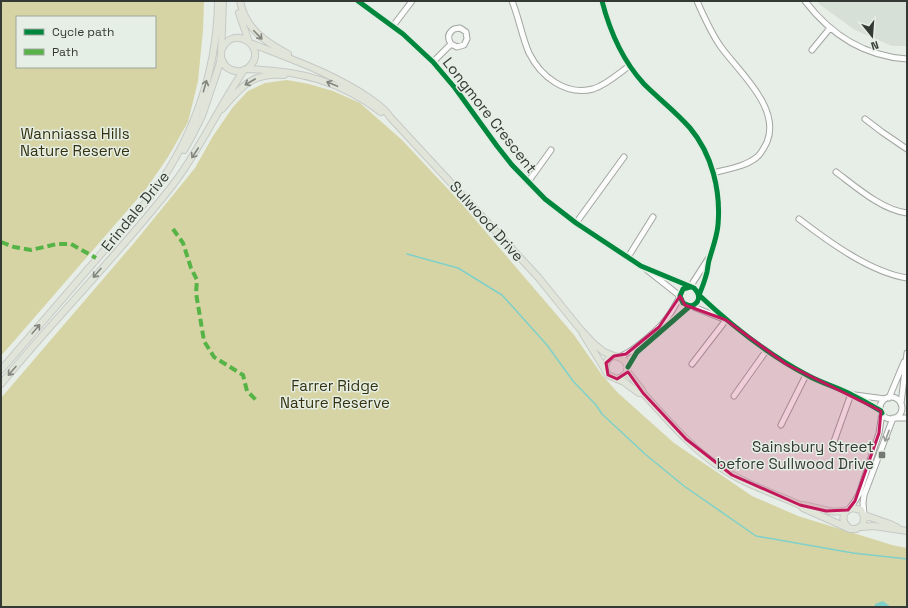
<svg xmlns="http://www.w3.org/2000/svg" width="908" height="608" viewBox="0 0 908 608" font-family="'Space Grotesk',sans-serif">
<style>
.built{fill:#d6e0d6}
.green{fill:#d6d4a5;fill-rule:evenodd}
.water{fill:#7fd0c9}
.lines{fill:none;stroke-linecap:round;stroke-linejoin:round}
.stream{stroke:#7fd0c9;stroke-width:1.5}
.minor-casing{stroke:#a2a6a2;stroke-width:7}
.major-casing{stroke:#c6c9c6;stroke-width:8}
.minor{stroke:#fbfcfb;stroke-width:5}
.major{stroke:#e1e5d9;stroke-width:6}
.quiet{stroke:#56b346;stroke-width:4;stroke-dasharray:8 4;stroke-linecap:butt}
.cycleway-casing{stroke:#e5efe5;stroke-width:8}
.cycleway{stroke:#00873e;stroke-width:5}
.oneway{stroke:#82867f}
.oneway2{stroke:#989a98}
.marked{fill:#c2185b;fill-opacity:0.2;stroke:#c2185b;stroke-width:3;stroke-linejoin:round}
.poi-dot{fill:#737873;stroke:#e5efe5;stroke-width:1.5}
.labels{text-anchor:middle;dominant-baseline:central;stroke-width:3;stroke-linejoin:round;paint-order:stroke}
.street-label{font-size:15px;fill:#353935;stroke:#e5efe5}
.park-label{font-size:15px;fill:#35300d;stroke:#e5efe5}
.poi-label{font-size:15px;fill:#353935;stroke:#e5efe5;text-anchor:end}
</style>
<rect width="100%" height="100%" fill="#e7ede7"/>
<path class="built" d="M818 1H907V46H892L855 30 819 4Z"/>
<path class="green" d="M1 1H204L203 30 198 81 188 122 168 157 146 189 1 356ZM17 17H155V67H17Z
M287 80 309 84 333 91 360 103 402 140 461 203 574 335 602 375 618 393 674 443 752 496 798 516 892 545 907 548V607H1V398L134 243 195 168 213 136 233 107 248 91 265 83Z"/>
<path class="water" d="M883 601 891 607H875V604Z"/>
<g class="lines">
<path class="stream" d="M407 254 458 268 502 295 547 345 573 381 596 405 602 414 645 454 684 486 756 536 853 553 907 559"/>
<g class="minor-casing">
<path id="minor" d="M358 1 403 34 433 62 455 88 497 146 512 165 545 199 576 223 641 266 694 288C701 295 700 304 690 306L683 303 680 296 683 289 690 287
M512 1C519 18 522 37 529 53 541 77 566 96 593 89 606 85 618 74 629 66
M602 1C610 32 622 60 644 84 659 99 676 112 690 128 712 154 721 191 718 225 717 236 713 247 710 257 708 262 708 267 707 272 705 280 702 288 699 295
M697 1C704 17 711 33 721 47 739 72 781 108 767 142 764 148 761 154 757 157 745 167 727 169 713 173
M805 1C831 35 863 56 907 59
M393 26 412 1
M812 50 830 28
M433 62 451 44 457 47 464 45 467 39 466 32 460 28 454 29C448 33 447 38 451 44
M865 119 882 132 907 149
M836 172C856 187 882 210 907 213
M528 182 551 150
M799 219C829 242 870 272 907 278
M576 223 624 157
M628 257 653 217
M647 270 680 296
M690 287 708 259
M699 295C732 326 767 354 807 375 821 383 837 387 852 395 862 400 871 405 881 411
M691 306 721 318
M619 357C633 352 661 328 669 315 673 310 676 303 680 297
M692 364 726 320
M628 367 637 352 690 306
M855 395 885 399
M734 396 766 351
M880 408a11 11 0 1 1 22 0a11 11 0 1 1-22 0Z
M889 398 904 362
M901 404 907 353
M894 418H907
M781 425 806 375
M832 447 851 394
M849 509 855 501 859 494 879 433 882 413
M864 514 863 503 864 495 893 418"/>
</g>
<g class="major-casing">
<path id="major" d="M240 1C245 28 265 42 288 54
M239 13 249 42
M250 43C291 59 335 74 372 100 379 105 386 110 390 117L538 277 580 329 593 343 604 352 614 356 619 357 625 361 628 367 626 373 622 377 617 379
M221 57C223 65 227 70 236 71 242 72 246 70 250 66 268 48 234 23 222 49
M247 69C299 71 339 80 381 112
M222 109C241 87 252 72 284 75
M184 150 192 136 202 116 219 66 221 57 223 1
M583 334 601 363 608 375 624 382 639 393H643
M1 370 145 203C191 145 217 75 218 1
M605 370C605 363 607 358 614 356
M627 371 642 390 643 393C667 419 690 447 720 467 744 484 773 493 800 505L803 508 850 529H856L863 525 864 517 861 510 853 508C843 510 840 520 848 527
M1 384C56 317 118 255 172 186 200 150 218 108 244 70
M800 505C818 506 828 515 847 510
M864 515 890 524 898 528
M861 527 874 526 907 531"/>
</g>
<use href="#minor" class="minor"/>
<use href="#major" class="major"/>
<path class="quiet" d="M173 229 183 243 191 268 197 280 196 293 204 341 214 357 243 375 247 391 257 401
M1 242 14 247 31 250 57 244H71L96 258"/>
<g class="cycleway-casing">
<path id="cycleway" d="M358 1 403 34 433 62 455 88 497 146 512 165 545 199 576 223 641 266 694 288C701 295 700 304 690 306L683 303 680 296 683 289 690 287
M602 1C610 32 622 60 644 84 659 99 676 112 690 128 712 154 721 191 718 225 717 236 713 247 710 257 708 262 708 267 707 272 705 280 702 288 699 295
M699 295C732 326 767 354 807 375 821 383 837 387 852 395 862 400 871 405 881 411L882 413
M628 367 637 352 690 306"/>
</g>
<use href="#cycleway" class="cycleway"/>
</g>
<defs><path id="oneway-shaft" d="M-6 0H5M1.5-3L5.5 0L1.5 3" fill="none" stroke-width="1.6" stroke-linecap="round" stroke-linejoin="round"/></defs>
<g class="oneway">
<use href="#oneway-shaft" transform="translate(258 35) rotate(46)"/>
<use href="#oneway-shaft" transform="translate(250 82) rotate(150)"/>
<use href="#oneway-shaft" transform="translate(332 84) rotate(-157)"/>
<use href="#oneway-shaft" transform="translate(205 86) rotate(-74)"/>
<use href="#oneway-shaft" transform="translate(195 153) rotate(123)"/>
<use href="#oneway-shaft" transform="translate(97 273) rotate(131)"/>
<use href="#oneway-shaft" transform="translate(36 329) rotate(-49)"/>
<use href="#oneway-shaft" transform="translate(12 371) rotate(131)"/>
</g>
<use class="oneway2" href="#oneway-shaft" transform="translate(887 436) rotate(111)"/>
<path class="marked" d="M680 296 685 305 726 320 786 364 881 411 879 433 855 501 848 510 826 511 800 505 732 475 686 439 643 393 628 372 617 379 608 375 606 363 614 356 626 354 659 327Z"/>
<rect class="poi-dot" x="878" y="451" width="8" height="8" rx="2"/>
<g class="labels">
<g class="street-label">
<text transform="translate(490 115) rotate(52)">Longmore Crescent</text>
<text transform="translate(135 211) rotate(-51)">Erindale Drive</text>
<text transform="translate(487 221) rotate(48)">Sulwood Drive</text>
</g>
<g class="park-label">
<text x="75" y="133">Wanniassa Hills<tspan x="75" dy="17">Nature Reserve</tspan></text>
<text x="335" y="385">Farrer Ridge<tspan x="335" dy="17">Nature Reserve</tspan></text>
</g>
<g class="poi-label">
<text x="874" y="446">Sainsbury Street<tspan x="874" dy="17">before Sullwood Drive</tspan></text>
</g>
</g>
<rect width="908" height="608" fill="none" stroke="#353935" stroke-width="4"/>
<rect x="16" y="16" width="140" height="52" fill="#e5efe5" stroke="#9fa69f"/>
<rect x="24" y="29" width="20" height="6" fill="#00873e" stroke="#9fa69f"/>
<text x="52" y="36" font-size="12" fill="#353935">Cycle path</text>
<rect x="24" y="49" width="20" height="6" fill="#56b346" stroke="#9fa69f"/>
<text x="52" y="56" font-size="12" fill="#353935">Path</text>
<g transform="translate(872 36) rotate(163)" stroke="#e5efe5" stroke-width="3" paint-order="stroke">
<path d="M0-3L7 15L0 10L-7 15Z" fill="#353935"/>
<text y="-6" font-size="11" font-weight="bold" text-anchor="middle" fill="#353935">N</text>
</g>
</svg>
